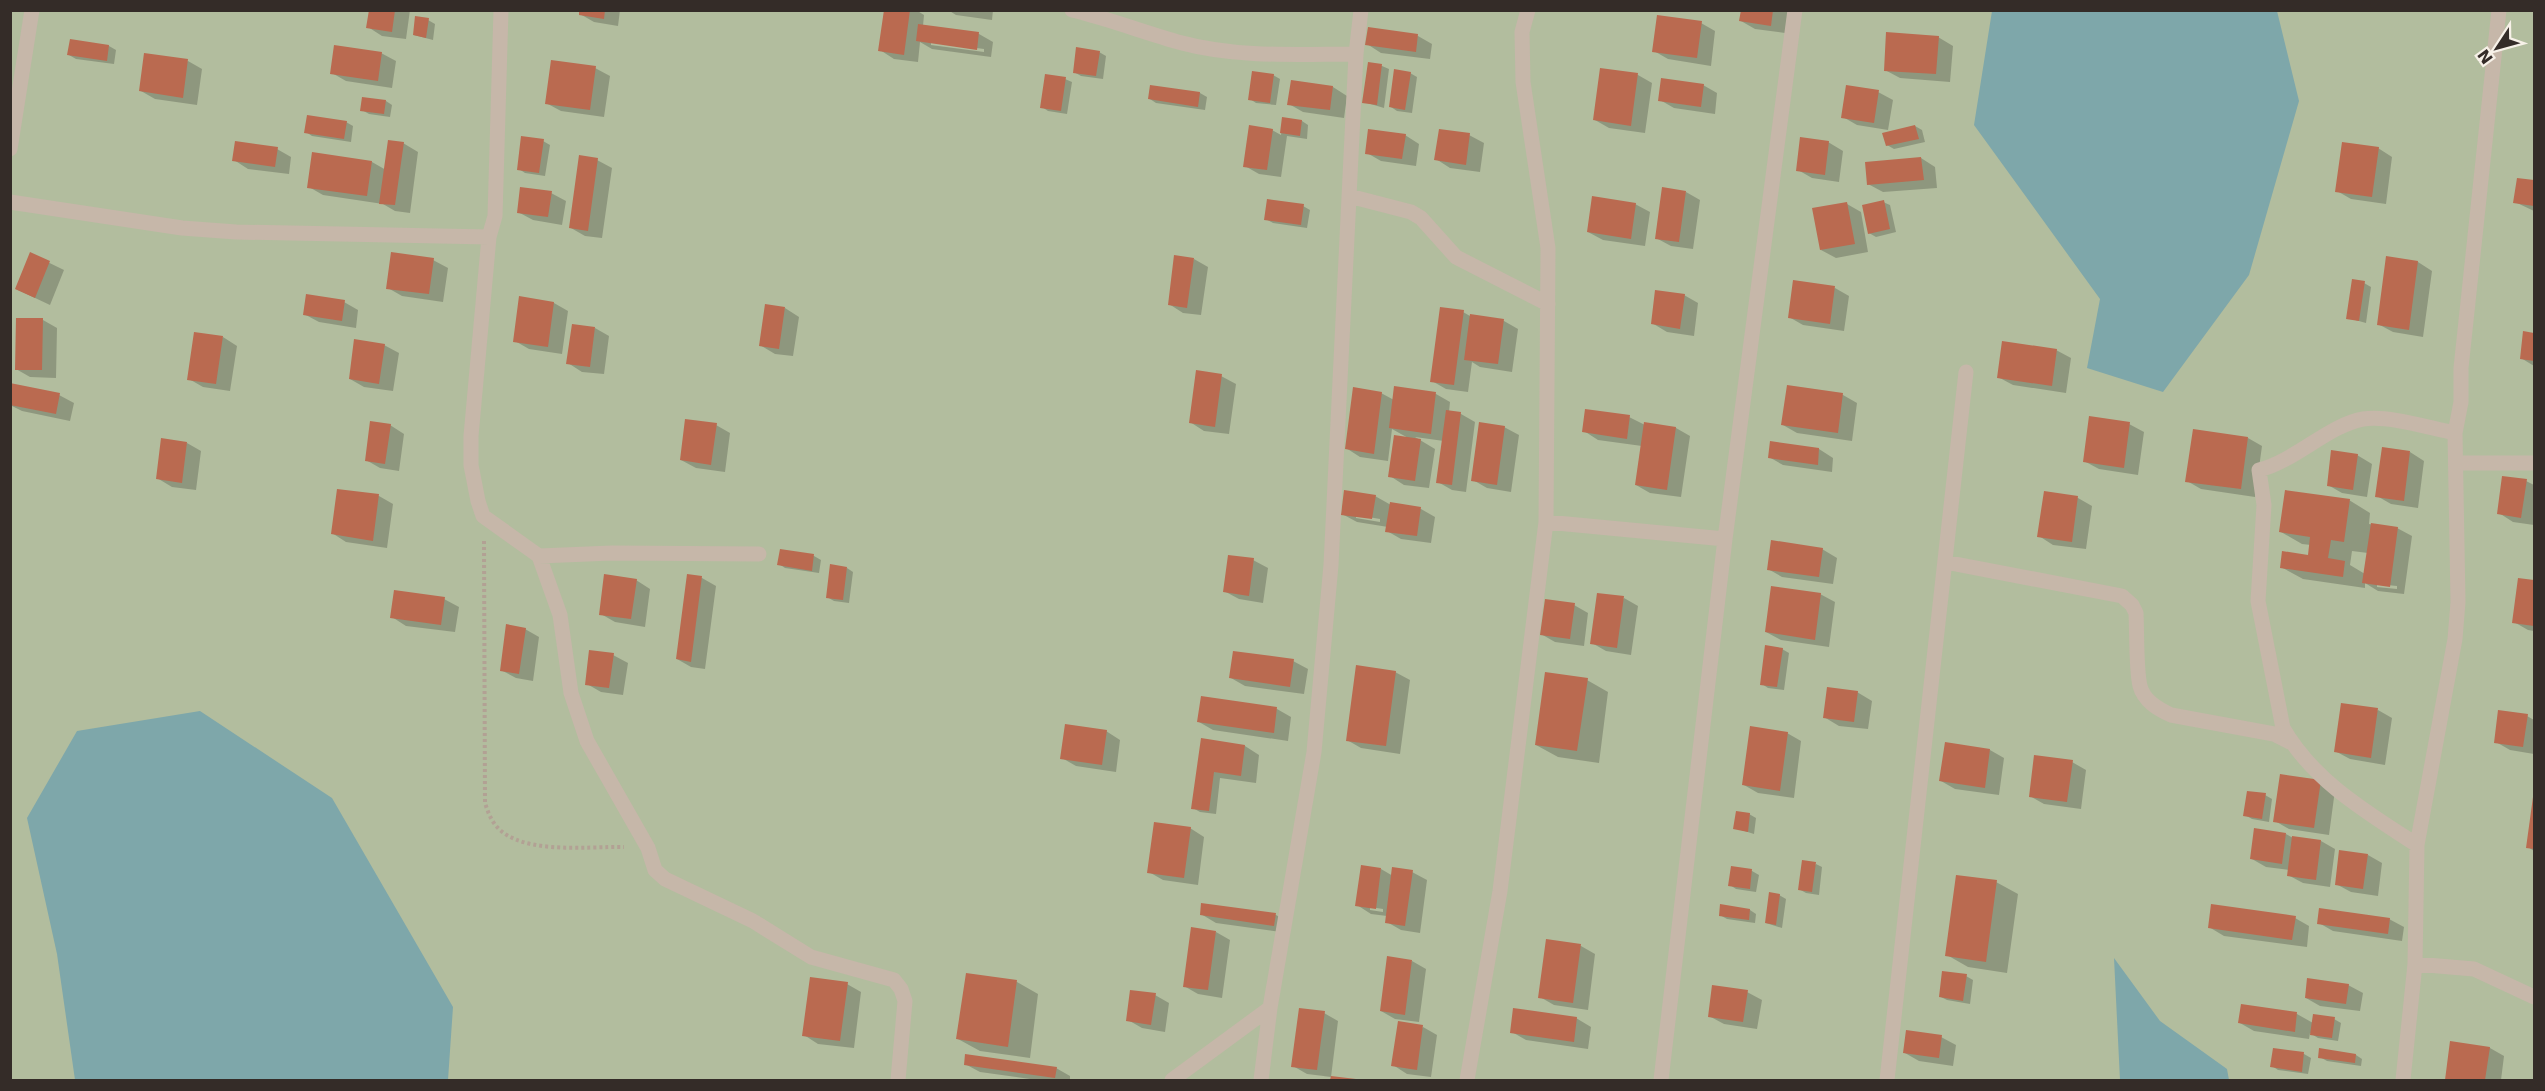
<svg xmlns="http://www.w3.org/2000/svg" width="2545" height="1091" viewBox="0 0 2545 1091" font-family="'DejaVu Sans',sans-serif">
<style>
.green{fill:#b2bd9e}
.water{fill:#7ea7aa}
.shadow{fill:#0003;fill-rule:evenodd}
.building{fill:#ba6a50}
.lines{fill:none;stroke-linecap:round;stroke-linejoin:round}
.path{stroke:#b2a194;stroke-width:4;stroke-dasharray:3 3;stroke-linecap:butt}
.minor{stroke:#c6b7a9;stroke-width:15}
</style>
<rect width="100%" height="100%" fill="#efe6dc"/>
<path class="green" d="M11 11H2534V1080H11Z"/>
<path class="water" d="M1992 11H2277L2299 101 2249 275 2163 392 2087 368 2100 299 1974 125Z
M200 711 332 798 453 1007 448 1080H75L57 954 27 818 77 731Z
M2114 958 2160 1021 2227 1069 2229 1080H2120Z"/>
<path class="shadow" d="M370 10H410L406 39 382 36 368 27Z
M581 10H620L618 26 594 22 580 14Z
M885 10H916L924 15 923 26 979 34 993 42 991 57 932 49 920 42 918 62 894 59 880 50ZM931 42 984 49V52L931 45Z
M948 10H993L992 20 956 15Z
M1742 10H1788L1785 33 1755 29 1741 21Z
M428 20 435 24 433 40 414 35Z
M1701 23 1715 31 1711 66 1668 59 1654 51Z
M1418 36 1432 44 1430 59 1381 53 1367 44Z
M1938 37 1953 46 1950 82 1900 78 1885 70Z
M71 41 109 46 116 50 114 64 76 59 69 55Z
M1099 52 1106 56 1103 79 1081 76 1074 72Z
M381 53 396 61 392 88 346 81 332 73Z
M188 61 202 69 197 105 155 99 141 91Z
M1369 64 1382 66 1389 69 1384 108 1364 102Z
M595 68 610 76 604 117 561 111 546 103Z
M1602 69 1638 75 1652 83 1645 133 1609 128 1595 120Z
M1410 73 1417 77 1412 113 1397 111 1391 107Z
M1273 75 1280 79 1276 105 1256 103 1250 99Z
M1065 79 1072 82 1067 114 1048 111 1042 107Z
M1703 85 1717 93 1715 114 1674 108 1660 100Z
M1151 87 1200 93 1207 97 1205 110 1156 103 1150 99Z
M1333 87 1347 96 1344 118 1303 112 1289 104Z
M1878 92 1893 100 1888 130 1857 125 1843 117Z
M386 101 392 105 390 117 369 114 362 110Z
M1283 119 1302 121 1308 125 1307 139 1287 136 1281 177 1259 174 1245 166 1272 130 1281 135Z
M346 122 353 126 351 142 312 136 306 132Z
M1915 126 1922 130 1925 142 1894 149 1887 145Z
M1405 135 1419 144 1416 166 1381 161 1367 153Z
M1469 135 1484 143 1480 172 1450 168 1436 159Z
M543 141 550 145 545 176 525 173 519 169Z
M1828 142 1843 151 1839 182 1812 178 1798 170Z
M403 143 418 152 410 213 395 211 383 204 323 195 309 187 372 162 386 170Z
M2378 148 2392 157 2386 204 2351 199 2337 191Z
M277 149 291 157 289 174 248 169 234 160Z
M1921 158 1935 167 1937 188 1883 192 1868 184Z
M597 160 612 168 602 238 585 236 571 228Z
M2518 179 2534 182V211L2515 202Z
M1686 192 1700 200 1693 249 1671 246 1656 238Z
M551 193 566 201 562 225 533 220 518 212Z
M1883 202 1890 205 1896 232 1876 237 1869 233Z
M1635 204 1650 212 1645 246 1603 240 1588 232Z
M1847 204 1861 212 1868 252 1836 258 1821 250Z
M1303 206 1310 210 1307 228 1273 223 1266 219Z
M31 254 64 270 50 305 16 289Z
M2388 258 2418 262 2432 271 2423 337 2393 332 2378 324Z
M1194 259 1208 267 1201 315 1183 313 1169 304Z
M433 260 448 268 443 302 402 296 388 288Z
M2364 283 2371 287 2366 323 2348 318Z
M1835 288 1849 296 1844 331 1803 325 1789 317Z
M1684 295 1698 303 1694 336 1667 332 1652 323Z
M520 298 554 303 568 311 562 354 529 349 515 341Z
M344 302 358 310 356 328 319 322 304 314Z
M785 308 799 317 793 356 775 354 760 345Z
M1463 312 1470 316 1504 321 1518 329 1512 372 1480 367 1472 362 1468 392 1446 389 1432 381Z
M43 320 57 328 56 378 30 377 16 369Z
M595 328 609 336 604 374 582 372 568 363Z
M2525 333 2534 334V366L2521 358Z
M223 337 237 346 230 391 203 387 189 379Z
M384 345 399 353 393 391 364 387 350 379Z
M2056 350 2071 358 2066 393 2013 385 1998 377Z
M1221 376 1236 384 1229 434 1204 431 1190 422Z
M1788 387 1843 395 1857 403 1852 441 1797 433 1783 425Z
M1395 388 1436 394 1450 402 1449 412 1461 414 1475 422 1466 492 1452 490 1438 482 1444 441 1415 437 1435 449 1429 488 1404 485 1390 476 1410 439 1392 429 1388 461 1360 457 1346 448 1381 393 1394 400Z
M59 395 74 403 70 421 22 411 10 405Z
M1629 417 1645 425 1676 428 1690 436 1681 497 1650 493 1636 485 1642 446 1598 440 1584 431Z
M2129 424 2144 432 2138 475 2099 469 2084 461Z
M390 425 404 434 399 471 380 468 366 460Z
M716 425 730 433 725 472 696 468 681 460Z
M1504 427 1519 435 1511 492 1487 488 1473 480Z
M2248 438 2262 446 2255 497 2201 489 2187 481Z
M187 443 201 451 196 490 172 487 157 478Z
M1771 443 1819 449 1833 458 1832 472 1783 465 1769 457Z
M2410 452 2424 461 2418 508 2391 504 2377 496Z
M2357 455 2372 464 2367 497 2342 493 2328 485Z
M2526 481 2534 485V525L2513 522 2499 513Z
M338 490 379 496 393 504 387 548 346 542 332 533Z
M2045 493 2078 498 2092 506 2086 549 2053 545 2039 536Z
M1375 496 1391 505 1421 509 1435 517 1431 543 1401 539 1387 531 1388 527 1357 522 1342 514ZM1356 515 1380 519V522L1356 518Z
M2349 500 2370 513 2369 524 2397 528 2412 536 2404 594 2378 591 2365 583V588L2303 579 2281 567 2309 557 2311 545 2302 544 2281 532ZM2352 551 2368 553 2365 574 2350 565ZM2377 584 2397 586V589L2377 587Z
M1822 549 1837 558 1833 584 1782 577 1768 569Z
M781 551 814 556 821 560 819 573 785 568 779 564Z
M1253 560 1268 568 1263 603 1239 599 1224 591Z
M847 568 853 572 849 603 834 601 827 597Z
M689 576 702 578 716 586 705 669 691 667 677 659Z
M636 580 650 589 645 627 615 622 601 614Z
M2519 580 2534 582V631L2528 630 2514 622Z
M1820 594 1835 602 1829 647 1781 640 1766 632Z
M1624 598 1638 606 1631 655 1606 651 1592 643Z
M444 599 459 607 455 632 406 626 392 617Z
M1574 605 1588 613 1584 646 1555 642 1541 634Z
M525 629 539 637 533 681 516 678 501 670Z
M1782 649 1789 653 1784 690 1768 688 1762 684Z
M613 655 628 663 623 695 601 692 587 684Z
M1293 661 1308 669 1304 694 1245 686 1231 678Z
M1395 672 1410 680 1400 754 1361 748 1347 740Z
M1587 680 1608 692 1599 763 1558 757 1536 745Z
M1857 692 1872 701 1868 729 1839 726 1824 717Z
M1277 709 1291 717 1288 741 1213 730 1199 722Z
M2378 710 2392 718 2385 765 2350 759 2335 751Z
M2527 716 2534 720V754L2510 750 2496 742Z
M1106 731 1120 740 1116 772 1076 766 1062 758Z
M1787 733 1801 741 1794 798 1758 793 1744 785Z
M1202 740 1245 746 1259 755 1256 783 1220 778 1216 814 1200 812 1193 808Z
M1990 750 2004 758 1999 795 1955 789 1941 781Z
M2072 762 2086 770 2081 809 2044 804 2030 796Z
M2320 782 2335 790 2329 835 2289 829 2275 821Z
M2265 795 2272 799 2269 822 2252 819 2245 815Z
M2534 798V851L2528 847Z
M1749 814 1756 818 1754 834 1735 828Z
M1190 828 1204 837 1198 885 1163 880 1149 872Z
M2286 834 2293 838 2321 841 2335 849 2330 887 2303 883 2288 875 2289 870 2266 867 2252 859Z
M2368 855 2382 863 2378 896 2351 892 2336 884Z
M1816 864 1822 867 1819 895 1806 893 1799 889Z
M1732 868 1752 871 1759 875 1756 892 1736 889 1730 885Z
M1381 869 1393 876 1412 872 1427 880 1420 933 1401 930 1387 922V916L1371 914 1357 905ZM1370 907 1383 909V912L1370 910Z
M1996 882 2018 894 2007 973 1968 967 1947 955Z
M1779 895 1786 899 1782 928 1766 923Z
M1750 910 1756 914 1755 923 1727 919 1720 915Z
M1201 914 1276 915 1290 923 1288 933 1216 923Z
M2295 918 2309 926 2307 947 2224 936 2209 927Z
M2389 919 2404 927 2402 941 2333 931 2319 923Z
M1216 932 1230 940 1222 998 1198 994 1184 986Z
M1547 941 1581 946 1595 954 1588 1010 1554 1005 1540 997Z
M1412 961 1426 969 1419 1022 1395 1019 1381 1011Z
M967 975 1017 982 1038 994 1030 1058 980 1051 958 1039Z
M1966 976 1973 980 1970 1004 1947 1000 1941 997Z
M847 984 861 992 854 1048 818 1044 804 1035Z
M2348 985 2363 993 2360 1011 2320 1006 2306 998Z
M1747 992 1762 1000 1757 1029 1724 1024 1709 1016Z
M1155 995 1169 1003 1165 1032 1142 1028 1128 1020Z
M2242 1006 2297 1014 2313 1023 2334 1019 2341 1023 2338 1041 2318 1038 2310 1033 2309 1039 2254 1031 2240 1023Z
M1324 1013 1338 1021 1331 1077 1355 1080H1331L1332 1077 1307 1074 1293 1066Z
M1576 1018 1591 1027 1588 1049 1526 1040 1512 1032Z
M1423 1027 1437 1035 1431 1077 1407 1074 1393 1065Z
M1941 1037 1956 1045 1953 1066 1919 1061 1905 1053Z
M2451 1043 2490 1048 2504 1056 2501 1080H2446Z
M2274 1049 2304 1054 2311 1058 2308 1074 2278 1070 2272 1066Z
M2356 1055 2362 1059 2361 1066 2327 1061 2320 1057Z
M965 1064 1056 1068 1070 1076V1080H1037L980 1072Z"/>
<path class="building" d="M369 10H395L392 32 366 28Z
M579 10H605L604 19 579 15Z
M884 10H910L904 55 878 51Z
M1741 10H1773L1771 26 1739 21Z
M1657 15 1702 21 1697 58 1652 52Z
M415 16 429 18 426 38 413 35Z
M918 24 979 32 977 50 916 41Z
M1368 27 1418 34 1416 52 1365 45Z
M1886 32 1939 36 1936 74 1884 71Z
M70 39 109 45 107 61 67 55Z
M334 45 382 52 378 81 330 74Z
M1076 47 1100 51 1096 76 1073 73Z
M144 53 188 59 183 98 139 91Z
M551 60 596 66 590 110 545 104Z
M1368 62 1382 64 1377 105 1362 103Z
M1600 68 1638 73 1631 126 1593 120Z
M1394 69 1411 72 1405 110 1389 107Z
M1252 71 1274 74 1270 103 1248 100Z
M1045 74 1066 77 1061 111 1040 108Z
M1661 78 1704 84 1701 107 1658 101Z
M1291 80 1333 86 1330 110 1287 105Z
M1150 85 1200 92 1198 107 1148 99Z
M1846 85 1879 90 1874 123 1841 118Z
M362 97 386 100 384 114 360 111Z
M307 115 347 121 344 139 304 133Z
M1282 117 1302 120 1300 136 1280 133Z
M1249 125 1273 129 1267 170 1243 167Z
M1915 125 1919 139 1886 146 1882 133Z
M1368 129 1406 134 1402 159 1365 154Z
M1439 129 1470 133 1466 165 1434 160Z
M521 136 544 139 539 173 517 170Z
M1800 137 1829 141 1825 175 1796 171Z
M388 140 404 142 395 205 379 204Z
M235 141 278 147 275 167 232 161Z
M2342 142 2379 147 2372 197 2335 192Z
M312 152 372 161 367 196 307 188Z
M579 155 598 158 588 231 569 228Z
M1921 157 1924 180 1867 185 1865 162Z
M2517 178 2534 180V206L2513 203Z
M520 187 552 191 548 217 517 213Z
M1662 187 1686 191 1679 242 1655 239Z
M1592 196 1636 203 1631 239 1587 232Z
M1267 199 1304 204 1301 225 1264 220Z
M1884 200 1890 229 1868 234 1862 205Z
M1847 202 1855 244 1820 250 1812 208Z
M30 252 50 261 35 298 15 289Z
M391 252 434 258 429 294 386 289Z
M1174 255 1194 258 1187 308 1168 305Z
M2386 256 2418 261 2409 330 2377 325Z
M2352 279 2365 281 2359 321 2346 319Z
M1793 280 1835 286 1830 324 1788 318Z
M1655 290 1685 294 1680 329 1651 324Z
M306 294 345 300 342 321 303 315Z
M519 296 554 302 548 347 513 342Z
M765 304 785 307 779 349 759 346Z
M1440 307 1464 310 1454 385 1430 382Z
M1470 314 1504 319 1498 364 1464 360Z
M16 318H43L42 370H15Z
M572 324 595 327 590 367 566 364Z
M2523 331 2534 333V361L2520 359Z
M194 332 223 336 216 384 187 380Z
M354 339 385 344 379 384 349 379Z
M2002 341 2057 349 2052 386 1997 378Z
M1196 370 1222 374 1215 427 1189 423Z
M10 383 60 393 56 414 10 405Z
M1787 385 1843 393 1838 433 1781 425Z
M1394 386 1436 392 1431 434 1389 428Z
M1353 387 1382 392 1374 454 1345 449Z
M1585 409 1630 415 1627 439 1582 432Z
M1446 410 1461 412 1452 485 1436 483Z
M2089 416 2130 422 2124 468 2083 462Z
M685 419 717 423 711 465 680 460Z
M370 421 391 424 385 464 365 461Z
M1479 422 1505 426 1497 485 1471 481Z
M1644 422 1676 427 1667 490 1635 485Z
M2193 429 2248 437 2241 489 2185 482Z
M1394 435 1421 439 1415 481 1388 477Z
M161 438 187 442 182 483 156 479Z
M1770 441 1819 448 1818 465 1768 458Z
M2382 447 2410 451 2404 501 2375 497Z
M2331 450 2358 454 2353 490 2327 486Z
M2502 476 2527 479 2521 518 2497 514Z
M337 489 379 494 373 541 331 534Z
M1344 490 1376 495 1372 519 1341 515Z
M2285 490 2350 499 2344 542 2331 540 2328 558 2345 561 2343 577 2280 568 2282 551 2308 555 2310 537 2279 532Z
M2044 491 2078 496 2072 542 2037 537Z
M1390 502 1421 507 1417 536 1385 532Z
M2371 523 2398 527 2390 587 2362 583Z
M1771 540 1823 548 1819 577 1767 570Z
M780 549 814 554 812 571 777 565Z
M1228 555 1254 558 1249 596 1223 592Z
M830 564 847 567 843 600 826 598Z
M604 574 637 579 631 619 599 615Z
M687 574 702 576 691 662 676 659Z
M2518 578 2534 580V626L2512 623Z
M1771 586 1821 593 1815 640 1765 632Z
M394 590 445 597 441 625 390 618Z
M1597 593 1624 596 1617 648 1590 644Z
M1545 599 1575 603 1570 639 1540 635Z
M506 624 526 628 519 674 500 671Z
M1765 645 1783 648 1777 687 1760 685Z
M589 650 614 653 609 688 585 685Z
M1233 651 1294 659 1290 687 1229 678Z
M1356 665 1396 671 1386 746 1346 741Z
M1545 672 1588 678 1577 751 1535 745Z
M1827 687 1858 691 1854 722 1823 718Z
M1201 696 1277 707 1274 733 1197 722Z
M2341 703 2378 708 2371 758 2334 752Z
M2498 710 2528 714 2523 747 2494 743Z
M1065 724 1107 730 1102 765 1060 759Z
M1750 726 1788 732 1780 791 1742 785Z
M1201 738 1245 745 1241 776 1214 772 1209 811 1191 809Z
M1945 742 1990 749 1985 788 1939 781Z
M2034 755 2073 760 2067 802 2029 797Z
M2280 774 2321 780 2314 828 2273 822Z
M2247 791 2266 793 2262 819 2243 816Z
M2533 797H2534V849L2526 848Z
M1736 811 1750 813 1748 832 1733 829Z
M1154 822 1191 827 1184 878 1147 873Z
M2254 828 2286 833 2282 864 2250 859Z
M2292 836 2321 840 2316 880 2287 876Z
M2339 850 2368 854 2363 889 2335 885Z
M1802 860 1816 862 1812 892 1798 890Z
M1361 865 1381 868 1376 909 1355 906Z
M1731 866 1752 869 1750 889 1728 886Z
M1392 867 1413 870 1405 926 1385 923Z
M1956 875 1997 880 1986 962 1945 956Z
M1769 892 1780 894 1776 925 1765 923Z
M1201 903 1276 913 1274 926 1200 915Z
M1720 904 1750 909 1749 920 1719 916Z
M2211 904 2296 916 2292 940 2208 928Z
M2319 908 2390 918 2388 934 2317 924Z
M1191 927 1216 931 1208 990 1183 987Z
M1546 939 1581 944 1573 1003 1538 998Z
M1387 956 1412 960 1405 1015 1380 1011Z
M1942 971 1967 974 1963 1001 1939 997Z
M966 973 1017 980 1008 1047 956 1039Z
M810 977 848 982 840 1041 802 1036Z
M2307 978 2349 984 2346 1004 2305 998Z
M1712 985 1748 990 1743 1022 1708 1017Z
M1130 990 1156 993 1151 1025 1126 1021Z
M2241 1004 2297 1012 2295 1032 2238 1023Z
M1299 1008 1325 1011 1317 1070 1291 1067Z
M1513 1008 1577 1017 1574 1042 1510 1033Z
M2313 1014 2335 1017 2332 1038 2310 1035Z
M1398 1021 1423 1025 1417 1070 1391 1066Z
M1906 1030 1942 1035 1939 1058 1903 1053Z
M2450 1041 2490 1047 2485 1080H2445Z
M2273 1048 2304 1052 2302 1072 2270 1067Z
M2319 1048 2356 1054 2355 1063 2318 1058Z
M965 1054 1057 1067 1055 1078 964 1065Z
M1331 1076 1356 1079V1080H1330Z"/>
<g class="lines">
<path class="path" d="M484 541 485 803C487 809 489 815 492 820 513 857 587 846 624 847"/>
<path class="minor" d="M501 10 495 216 489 237 471 436V465L478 501 483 516 539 556 612 553 759 554
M1072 10C1110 19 1145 33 1182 43 1238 58 1299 54 1356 54
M10 149 32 10
M1349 196 1411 212 1421 218 1456 257 1548 304
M10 202 182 228 236 232 489 237
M2456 463H2534
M1546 522 1725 539
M539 556 560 615 571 693 587 741 648 848 655 870 665 879 753 921 811 957 894 980 901 989 905 1001 898 1080
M1945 562 2122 596 2132 605 2136 613C2137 631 2136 670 2140 686 2144 701 2158 709 2171 715L2274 734 2292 743
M2417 845C2368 813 2313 781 2283 728L2258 601 2264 505 2259 470C2295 461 2329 425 2363 419 2389 415 2429 428 2455 433
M2415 964 2474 969 2534 997
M1172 1080 1270 1008
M1261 1080 1270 1008 1314 752 1331 565 1356 54 1361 10
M1467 1080 1500 891 1546 522 1548 248 1523 82 1522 32 1528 10
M1661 1080 1725 539 1795 10
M1887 1080 1966 372
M2403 1080 2415 964 2417 845 2455 639 2458 602 2455 433 2461 402V368L2499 10"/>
</g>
<rect width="2545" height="1091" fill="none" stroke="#342c28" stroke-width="24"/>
<g transform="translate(2497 48) rotate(234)" stroke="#f7f1e8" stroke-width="4.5" paint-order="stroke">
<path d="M0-4.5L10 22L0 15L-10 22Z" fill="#342c28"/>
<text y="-9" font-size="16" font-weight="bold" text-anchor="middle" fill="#342c28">N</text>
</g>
</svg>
